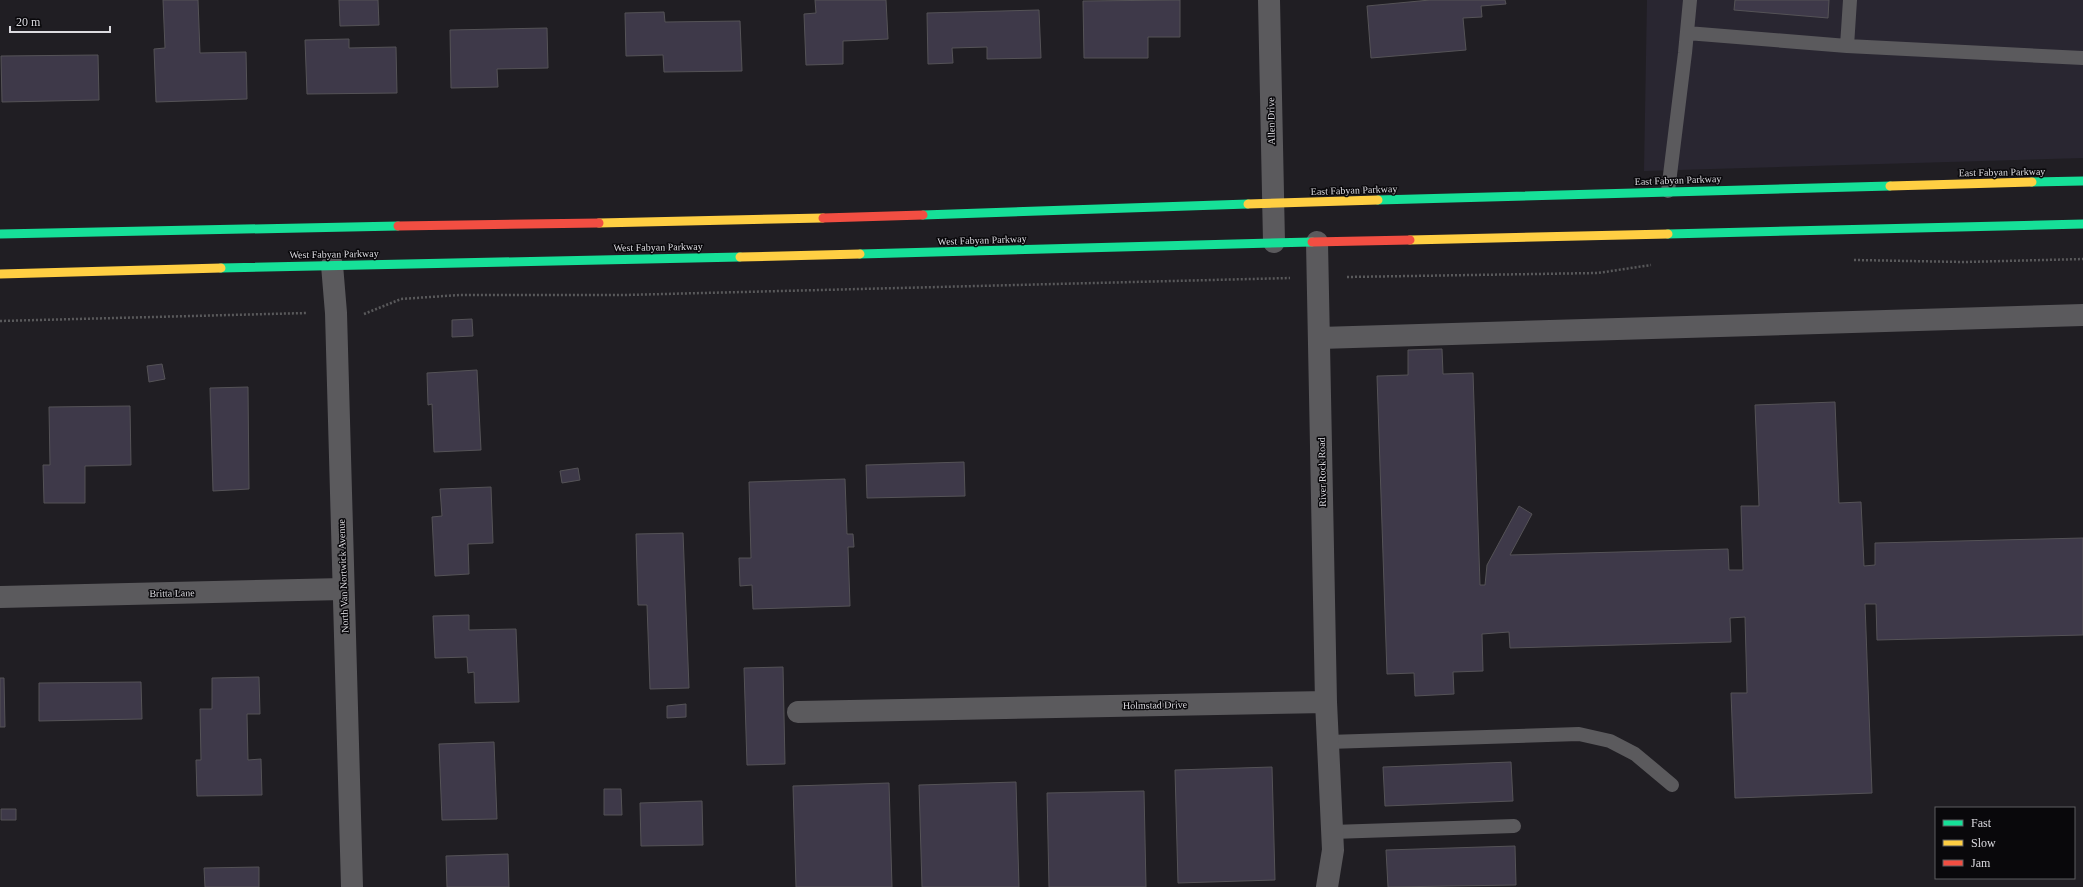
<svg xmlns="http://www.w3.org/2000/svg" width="2083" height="887" viewBox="0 0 2083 887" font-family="Georgia,serif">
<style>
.built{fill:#292631}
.building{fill:#3e3949;stroke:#555357}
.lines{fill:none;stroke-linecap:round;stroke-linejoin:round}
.path{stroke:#59595b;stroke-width:2.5;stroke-dasharray:2 2;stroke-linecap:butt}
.lane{stroke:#5b5a5d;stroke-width:14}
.street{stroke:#5b5a5d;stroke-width:22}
.fast{stroke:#16e098;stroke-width:9}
.slow{stroke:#ffcf43;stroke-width:9}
.jam{stroke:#f24e42;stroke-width:9}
.labels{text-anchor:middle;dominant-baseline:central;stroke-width:3;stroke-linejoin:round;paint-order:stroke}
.street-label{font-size:10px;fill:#dcdbe0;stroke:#09080b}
</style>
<rect width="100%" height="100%" fill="#201e23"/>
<path class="built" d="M1647 0H2083V158L1644 171Z"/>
<path class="building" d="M163 0H198L200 53 246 52 247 99 156 102 154 49 165 48Z
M339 0H378L379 25 340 26Z
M815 0H886L888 39 843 41V64L806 65 804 14 816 13Z
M1180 0V37H1148V58H1084L1083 1Z
M1430 0H1505L1506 4 1481 6 1482 17 1463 18 1466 50 1371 58 1367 6Z
M1735 0H1829L1828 18 1734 10Z
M1039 10 1041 58 987 59V47L952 48 953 63 928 64 927 13Z
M664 12 665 22 740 21 742 71 664 72 663 55 626 56 625 13Z
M547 28 548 68 497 69 498 87 451 88 450 30Z
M349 39V48L396 47 397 93 307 94 305 40Z
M98 55 99 100 2 102 1 56Z
M472 319 473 336 452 337V320Z
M1442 349 1443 374 1473 373 1480 585H1485L1487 565 1519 506 1532 514 1510 555 1728 549 1729 570H1743L1741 506H1759L1755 405 1835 402 1839 503 1861 502 1864 566 1875 565V543L2083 538V635L1877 640 1876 604H1865L1872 793 1735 798 1731 693H1747L1745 617 1730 618 1731 642 1510 648 1509 632 1482 634 1483 671 1453 672 1454 694 1415 696 1414 673 1387 674 1377 376 1408 375V350Z
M162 364 165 379 149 382 147 366Z
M477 370 481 450 434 452 432 404 428 405 427 373Z
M248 387 249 489 213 491 210 388Z
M130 406 131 465 85 466V503H44L43 465H50L49 407Z
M964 462 965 496 867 498 866 465Z
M578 468 580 480 562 483 560 471Z
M845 479 847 534H853L854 547H848L850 606 753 609 752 585 740 586 739 558H751L749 482Z
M491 487 493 543 468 544 469 574 435 576 432 517 442 516 440 489Z
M683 533 689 688 650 689 647 605H638L636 534Z
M469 615V630L516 629 519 702 475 703 474 672 468 673 467 657 435 658 433 616Z
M783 667 785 764 747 765 744 668Z
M259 677 260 714H247L248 760 261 759 262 795 197 796 196 760H201L200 709H212V678Z
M0 678H4L5 727H0Z
M141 682 142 719 39 721V683Z
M686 704V717L667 718V706Z
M494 742 497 819 442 820 439 744Z
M1511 762 1513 801 1385 806 1383 767Z
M1272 767 1275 880 1178 883 1175 770Z
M1016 782 1019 887H922L919 785Z
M889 783 892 887H796L793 786Z
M604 789H621L622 815H604Z
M1144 791 1146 887H1049L1047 793Z
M702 801 703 845 641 846 640 803Z
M1 809H16V820H1Z
M1515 846 1516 885 1388 887 1386 850Z
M508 854 509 887H447L446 856Z
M259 867V887H205L204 868Z"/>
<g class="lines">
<path class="path" d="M1854 260 1963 262 2083 259
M1347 277 1598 273 1651 265
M364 314 401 299 459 295H625L1290 278
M0 321 307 313"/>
<path class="lane" d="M1687 33 1847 46 1850 0
M1847 46 2083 58
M1668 191 1685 53 1690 0
M1328 742 1579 734 1610 741 1635 754 1672 785
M1332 832 1514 826"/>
<path class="street" d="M1269 0 1274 242
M1317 242 1326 702 1333 850 1327 887
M332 265 336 313 352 887
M1320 338 2083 315
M0 597 343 589
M798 712 1326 702"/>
<path class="fast" d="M2032 182 2083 181
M1378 200 1890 186
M923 215 1248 204
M0 234 398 226
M1668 234 2083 224
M860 254 1312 242
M221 268 740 257"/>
<path class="slow" d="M1890 186 2032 182
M1248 204 1378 200
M599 223 823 218
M1410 240 1668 234
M740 257 860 254
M0 274 221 268"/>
<path class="jam" d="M823 218 923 215
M398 226 599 223
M1312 242 1410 240"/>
</g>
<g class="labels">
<g class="street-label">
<text transform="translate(1271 121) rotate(-91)">Allen Drive</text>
<text transform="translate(2002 172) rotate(-1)">East Fabyan Parkway</text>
<text transform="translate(1678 180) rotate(-2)">East Fabyan Parkway</text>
<text transform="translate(1354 190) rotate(-2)">East Fabyan Parkway</text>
<text transform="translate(982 240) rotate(-2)">West Fabyan Parkway</text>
<text transform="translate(658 247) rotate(-1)">West Fabyan Parkway</text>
<text transform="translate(334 254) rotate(-1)">West Fabyan Parkway</text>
<text transform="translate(1322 472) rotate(-91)">River Rock Road</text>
<text transform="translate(343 576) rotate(-92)">North Van Nortwick Avenue</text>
<text transform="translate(172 593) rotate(-1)">Britta Lane</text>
<text transform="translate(1155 705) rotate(-1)">Holmstad Drive</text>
</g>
</g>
<rect x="1935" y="807" width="140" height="72" fill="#09080b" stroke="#5d5c60"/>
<rect x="1943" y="820" width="20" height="6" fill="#16e098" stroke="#5d5c60"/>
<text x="1971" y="827" font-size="12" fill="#dcdbe0">Fast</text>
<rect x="1943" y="840" width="20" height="6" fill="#ffcf43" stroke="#5d5c60"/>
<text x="1971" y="847" font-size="12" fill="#dcdbe0">Slow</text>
<rect x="1943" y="860" width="20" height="6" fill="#f24e42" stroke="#5d5c60"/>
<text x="1971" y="867" font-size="12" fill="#dcdbe0">Jam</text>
<path d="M10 26v6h100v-6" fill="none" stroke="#dcdbe0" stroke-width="2"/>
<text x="16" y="26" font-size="12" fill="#dcdbe0" stroke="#09080b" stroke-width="3" paint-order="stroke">20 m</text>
</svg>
